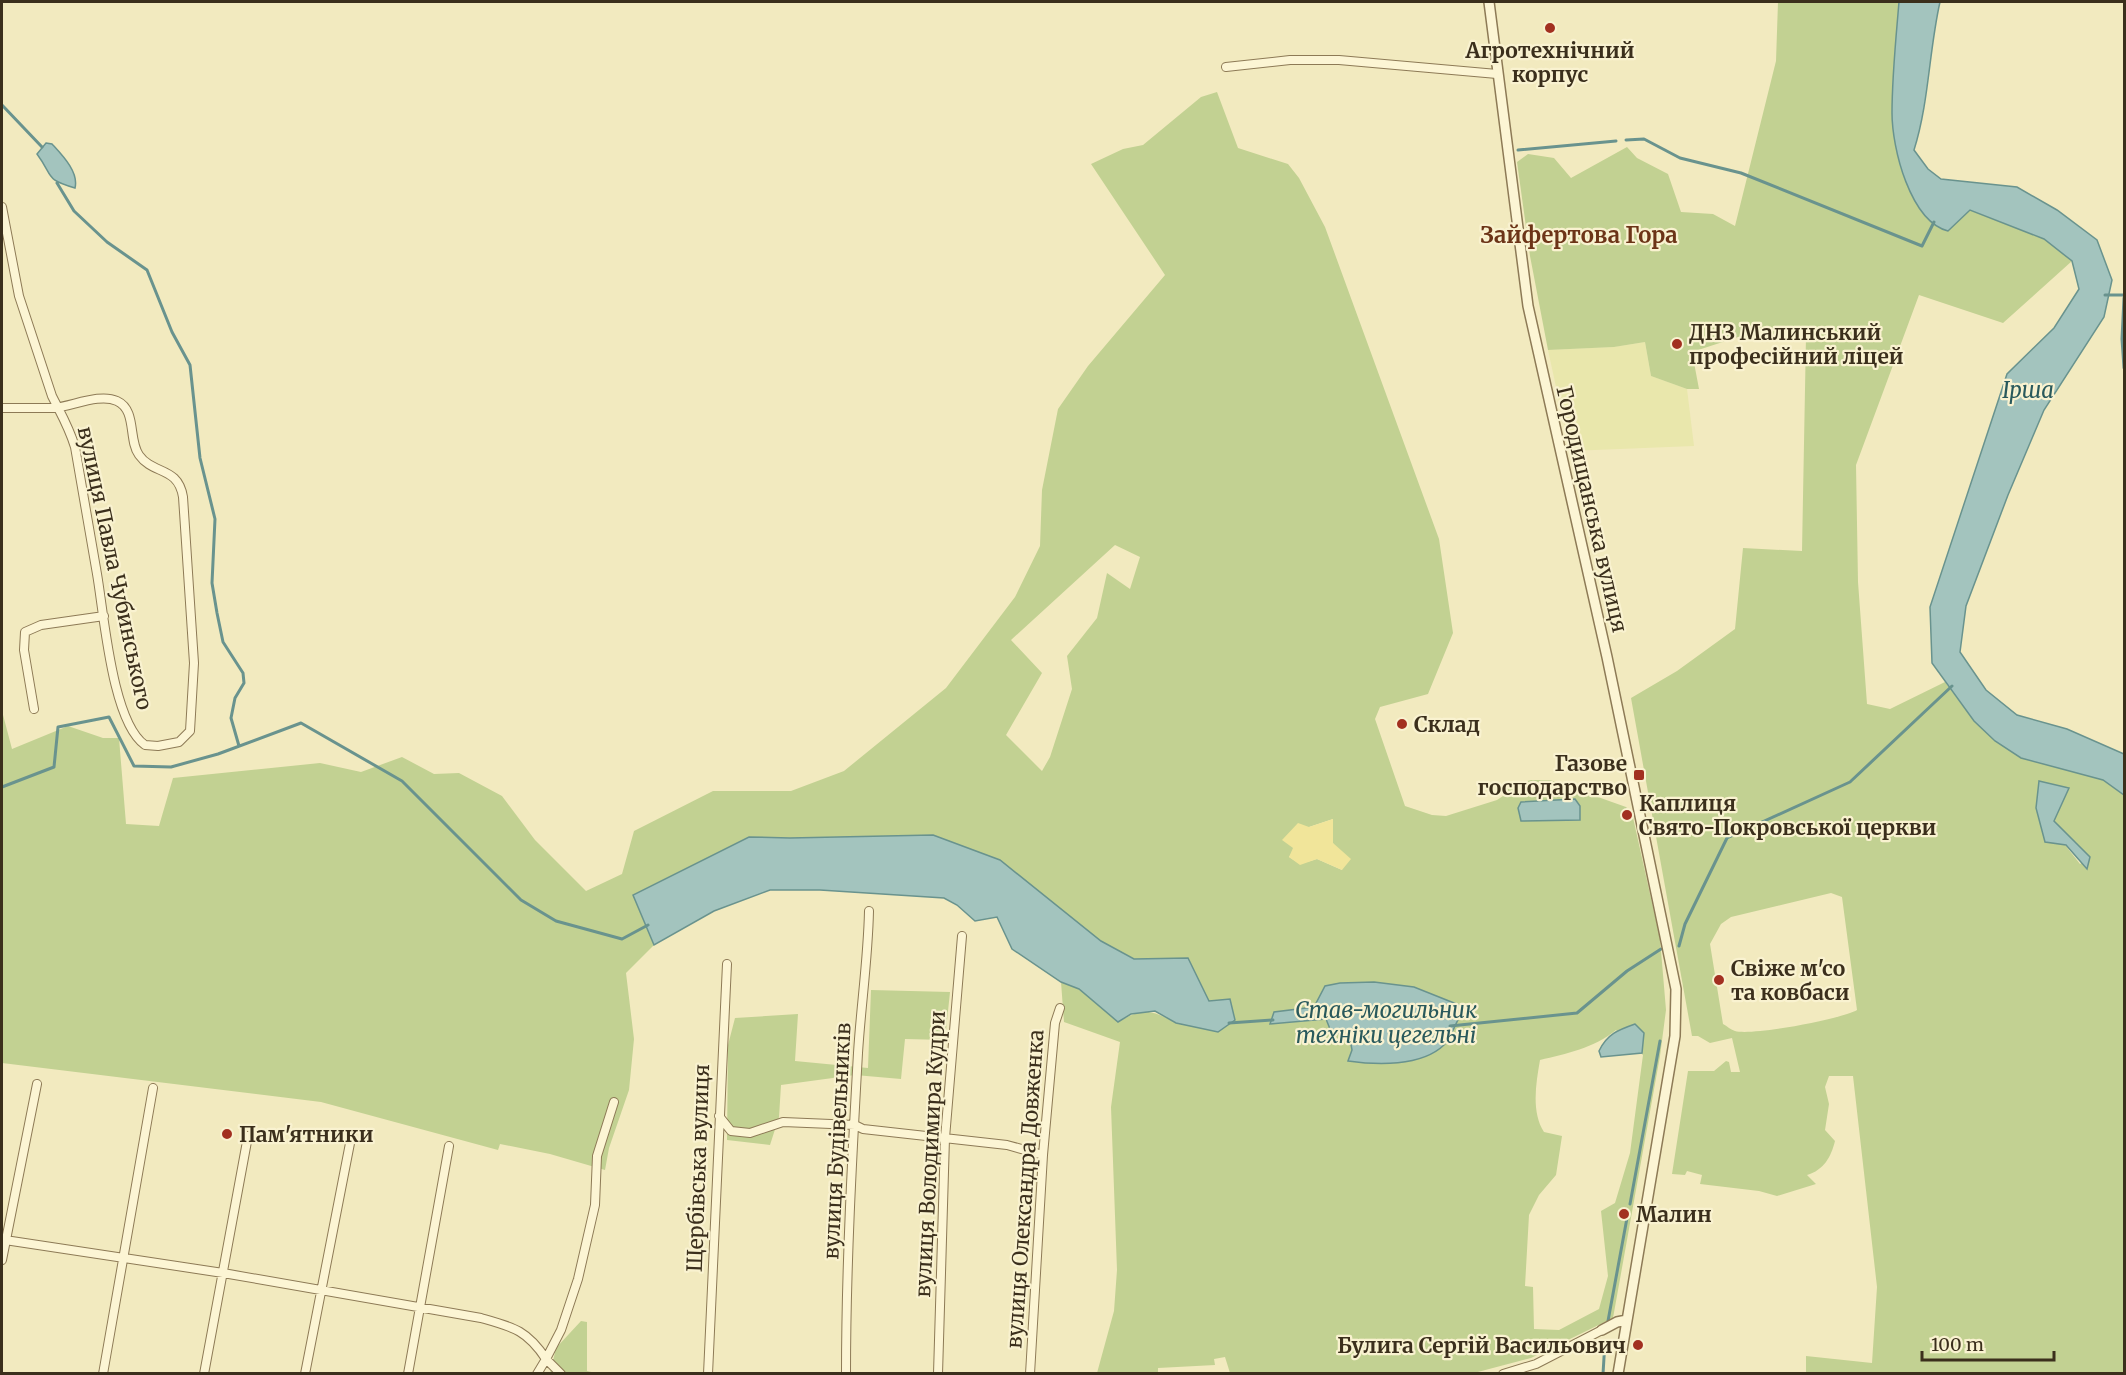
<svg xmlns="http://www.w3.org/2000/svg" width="2126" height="1375" viewBox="0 0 2126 1375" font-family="Merriweather,serif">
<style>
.farmland{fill:#e9e7ac}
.green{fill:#c2d192;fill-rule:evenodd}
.sand{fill:#f1e59a}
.water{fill:#a3c4be;stroke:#69938e;stroke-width:1.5}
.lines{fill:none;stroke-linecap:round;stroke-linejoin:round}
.stream{stroke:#69938e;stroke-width:3}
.minor-casing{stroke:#8d7a56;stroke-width:10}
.tertiary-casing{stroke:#8d7a56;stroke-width:12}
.minor{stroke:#fcf5d4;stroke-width:8}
.tertiary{stroke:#fcf5d4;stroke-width:9}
.poi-dot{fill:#a23020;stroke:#f9f2d0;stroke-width:2}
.labels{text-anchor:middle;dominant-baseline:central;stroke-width:4.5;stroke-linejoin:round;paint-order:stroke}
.poi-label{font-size:21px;font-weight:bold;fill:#3b2f1c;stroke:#f9f2d0;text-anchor:start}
.street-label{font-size:21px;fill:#3b2f1c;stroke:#f9f2d0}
.neighbourhood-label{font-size:22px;font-weight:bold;fill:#6c3417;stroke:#f9f2d0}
.water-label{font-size:22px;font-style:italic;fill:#29595c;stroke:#f9f2d0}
</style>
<rect width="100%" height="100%" fill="#f2eabf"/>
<path class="farmland" d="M1645 342 1651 376 1687 389 1694 446 1570 451 1548 350 1614 347Z"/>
<path class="green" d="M1778 2H1899C1896 38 1892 76 1892 113 1892 148 1910 221 1948 231L1970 210 2044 239 2072 261 2003 323 1919 295 1856 465 1858 582 1867 704 1890 709 1945 682 1974 721 2021 757 2103 780 2124 795V1373H1806V1356L1872 1363 1877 1287 1853 1076H1829L1825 1087 1829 1104 1825 1130 1835 1141C1831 1157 1824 1170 1807 1175L1816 1184 1777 1196 1759 1191 1700 1184 1702 1175 1687 1171 1685 1175 1672 1174 1688 1071H1714L1726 1061 1729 1062 1731 1072H1740L1732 1038 1710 1043 1698 1036H1692L1631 698 1677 671 1735 629 1743 548 1802 551 1806 336 1779 338 1769 331 1738 337 1692 352 1699 389H1687L1651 376 1645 342 1614 347 1548 350 1530 256 1517 162 1528 154 1554 158 1571 178 1627 147 1637 158 1668 174 1681 212 1713 214 1735 226 1776 61ZM2069 788 2054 821 2090 857 2080 864 2036 808ZM1831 893 1842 897 1857 1010C1842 1019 1752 1036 1735 1031 1731 1030 1727 1026 1723 1024L1710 944 1721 924 1731 917Z
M1217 92 1238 148 1288 164 1299 178 1325 227 1439 539 1453 633 1428 694 1380 707 1375 719 1405 806 1432 815 1446 816 1497 800 1503 796 1500 789 1531 780H1550L1626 807 1632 813 1660 939 1666 1010 1660 1056 1613 1318 1531 1358 1474 1373H1230L1225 1357 1214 1359 1215 1365 1158 1368V1373H1097L1114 1311 1117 1270 1111 1107 1120 1042 1064 1022 1061 982 1079 989 1118 1022C1144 1007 1152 1010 1176 1023L1230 1000 1209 1001 1188 958 1134 959 1101 941 790 838 749 837 633 895 654 945 626 973 634 1039 629 1090 609 1148 605 1170 550 1154 500 1144 498 1150 321 1102 2 1063V711L12 749 68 726 103 738H119L126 824 159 826 173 778 320 763 361 772 402 757 434 774 459 773 502 796 535 840 586 891 622 874 634 831 713 791H791L844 771 946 688 1015 597 1040 546 1042 490 1058 409 1088 366 1165 275 1091 164 1123 149 1143 145 1201 97ZM1115 545 1140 557 1130 589 1107 573 1097 618 1067 656 1072 689 1050 757 1042 771 1006 735 1042 673 1011 640ZM1333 819V843L1342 870 1317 859 1300 864 1289 857 1309 827ZM1374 982 1352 1050 1350 1039 1330 1029 1327 1019 1271 1024 1274 1012 1314 1007 1340 983ZM1616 1030 1643 1055 1630 1153 1615 1203 1601 1211 1608 1276 1599 1309 1559 1330 1534 1329 1533 1287 1525 1286 1529 1215 1539 1195 1556 1175 1562 1136 1544 1132C1531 1112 1536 1083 1540 1060 1566 1054 1594 1048 1616 1030Z
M871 990 950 992 945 1040 905 1039 901 1079 855 1075 781 1085 779 1117 770 1145 727 1140 728 1045 735 1018 798 1014 795 1061 868 1068Z
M581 1321 587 1322V1371L596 1373 550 1374 556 1348Z"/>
<path class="sand" d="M1333 819V843L1351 859 1342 870 1317 859 1300 865 1289 857 1293 848 1282 840 1298 823 1309 827Z"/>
<path class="water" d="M1899 2H1940C1929 50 1929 103 1914 150L1928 169 1941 179 2017 187 2057 210 2097 240 2112 280 2104 317 2044 410 2008 495 1966 606 1960 652 1986 690 2017 715 2067 729 2124 754V795L2103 780 2021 758 1995 741 1974 721 1932 663 1930 607 2007 374 2054 328 2079 289 2072 261 2044 239 1970 210 1948 231C1910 221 1892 148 1892 113 1892 76 1896 38 1899 2Z
M46 143 52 144C62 155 79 172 75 188 44 179 54 177 37 154Z
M2039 781 2069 788 2054 821 2090 857 2087 869 2066 845 2045 842 2036 808Z
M1575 799 1580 806V820L1521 821 1518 808 1521 802Z
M933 835 1000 860 1101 941 1134 959 1188 958 1209 1001 1230 999 1235 1020 1218 1032 1176 1023 1155 1011 1131 1014 1118 1022 1079 989 1061 982 1012 949 997 917 975 921 957 905 944 898 820 890H770L714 911 654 945 633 895 749 837 790 838Z
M1374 982 1414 987 1464 1007C1458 1018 1452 1036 1444 1045 1421 1067 1376 1065 1348 1061L1352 1050 1350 1039 1330 1029 1326 1019 1270 1024 1274 1012 1314 1007 1325 986 1340 983Z
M1635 1024 1644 1033 1642 1053 1601 1057 1599 1051C1607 1034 1618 1030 1635 1024Z"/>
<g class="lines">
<path class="stream" d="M2 105 42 147
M1626 140 1644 139 1680 158 1741 173 1922 246 1934 222
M1518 150 1616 141
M57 183 74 211 107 242 147 270 172 332 190 365 200 458 215 519 212 583 217 613 223 642 243 673 244 683 235 698 231 718 239 746
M2105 295H2124
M2124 298 2122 339 2124 368
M2 787 54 767 58 727 109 717 134 766 171 767 218 754 301 723 402 781 521 900 556 921 622 939 648 925
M1679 946 1685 924 1727 838 1850 782 1952 686
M1229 1023 1273 1020
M1450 1026 1577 1013 1627 971 1661 949
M1630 1204 1660 1041
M1608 1321 1627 1218
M1603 1374 1605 1341"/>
<g class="minor-casing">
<path id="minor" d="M1226 67 1290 60H1339L1497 74
M2 207 19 296 52 396C61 414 69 427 75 447 82 489 90 532 97 574 104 614 112 722 145 745L158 746 179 742 190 731 194 663 183 497C178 466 153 475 139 455 128 440 137 410 117 401 100 393 73 406 54 408H2
M34 709 24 650 25 632 41 625 104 616
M719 1116 731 1131 750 1133 783 1122 855 1125 863 1129 1007 1145 1043 1155
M5 1240 223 1273 481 1318C513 1327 527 1330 546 1359L537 1374
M2 1260 37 1084
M103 1374 153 1088
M204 1374 248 1136
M305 1374 352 1133
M408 1374 449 1146
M561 1374 546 1359 561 1330 578 1279 595 1205 597 1156 614 1102
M708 1374 727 964
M846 1374C846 1267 852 1159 858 1053 861 1005 868 959 869 911
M938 1374 945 1138 962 936
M1030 1374 1043 1155 1055 1023 1060 1008
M1503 1374 1536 1364 1602 1330"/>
</g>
<g class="tertiary-casing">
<path id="tertiary" d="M1489 2 1528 306 1607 657 1676 989 1675 1036 1618 1374
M1602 1330 1617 1322 1627 1320"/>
</g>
<use href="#minor" class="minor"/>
<use href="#tertiary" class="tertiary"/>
</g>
<g class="poi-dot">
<circle cx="1550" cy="28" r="6"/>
<circle cx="1677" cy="344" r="6"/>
<circle cx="1402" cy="724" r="6"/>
<rect x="1633" y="769" width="12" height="12" rx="3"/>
<circle cx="1627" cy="815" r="6"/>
<circle cx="1719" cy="980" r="6"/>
<circle cx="227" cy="1134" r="6"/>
<circle cx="1624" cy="1214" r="6"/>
<circle cx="1638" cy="1345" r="6"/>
</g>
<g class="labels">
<g class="poi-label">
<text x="1550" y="50" text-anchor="middle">Агротехнічний<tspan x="1550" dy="24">корпус</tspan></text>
<text x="1689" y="332">ДНЗ Малинський<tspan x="1689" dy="24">професійний ліцей</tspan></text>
<text x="1414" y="724">Склад</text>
<text x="1627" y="763" text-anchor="end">Газове<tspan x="1627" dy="24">господарство</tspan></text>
<text x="1639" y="803">Каплиця<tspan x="1639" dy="24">Свято-Покровської церкви</tspan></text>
<text x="1731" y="968">Свіже м'со<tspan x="1731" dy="24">та ковбаси</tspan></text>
<text x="239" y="1134">Пам'ятники</text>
<text x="1636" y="1214">Малин</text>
<text x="1626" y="1345" text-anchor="end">Булига Сергій Васильович</text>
</g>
<g class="street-label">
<text transform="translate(1592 509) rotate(77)">Городищанська вулиця</text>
<text transform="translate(115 568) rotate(78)">вулиця Павла Чубинського</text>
<text transform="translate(837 1141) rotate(-87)">вулиця Будівельників</text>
<text transform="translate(930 1154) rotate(-87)">вулиця Володимира Кудри</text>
<text transform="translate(698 1168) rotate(-88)">Щербівська вулиця</text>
<text transform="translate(1025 1189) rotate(-86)">вулиця Олександра Довженка</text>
</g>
<g class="neighbourhood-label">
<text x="1579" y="235">Зайфертова Гора</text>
</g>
<g class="water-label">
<text x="2028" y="390">Ірша</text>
<text x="1386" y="1010">Став-могильник<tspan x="1386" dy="25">техніки цегельні</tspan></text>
</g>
</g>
<rect width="2126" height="1375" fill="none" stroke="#3b2f1c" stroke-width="6"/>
<path d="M1922 1351v9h132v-9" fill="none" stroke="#3b2f1c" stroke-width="3"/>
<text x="1931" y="1351" font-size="18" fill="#3b2f1c" stroke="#f9f2d0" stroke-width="4.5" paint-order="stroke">100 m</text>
</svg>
